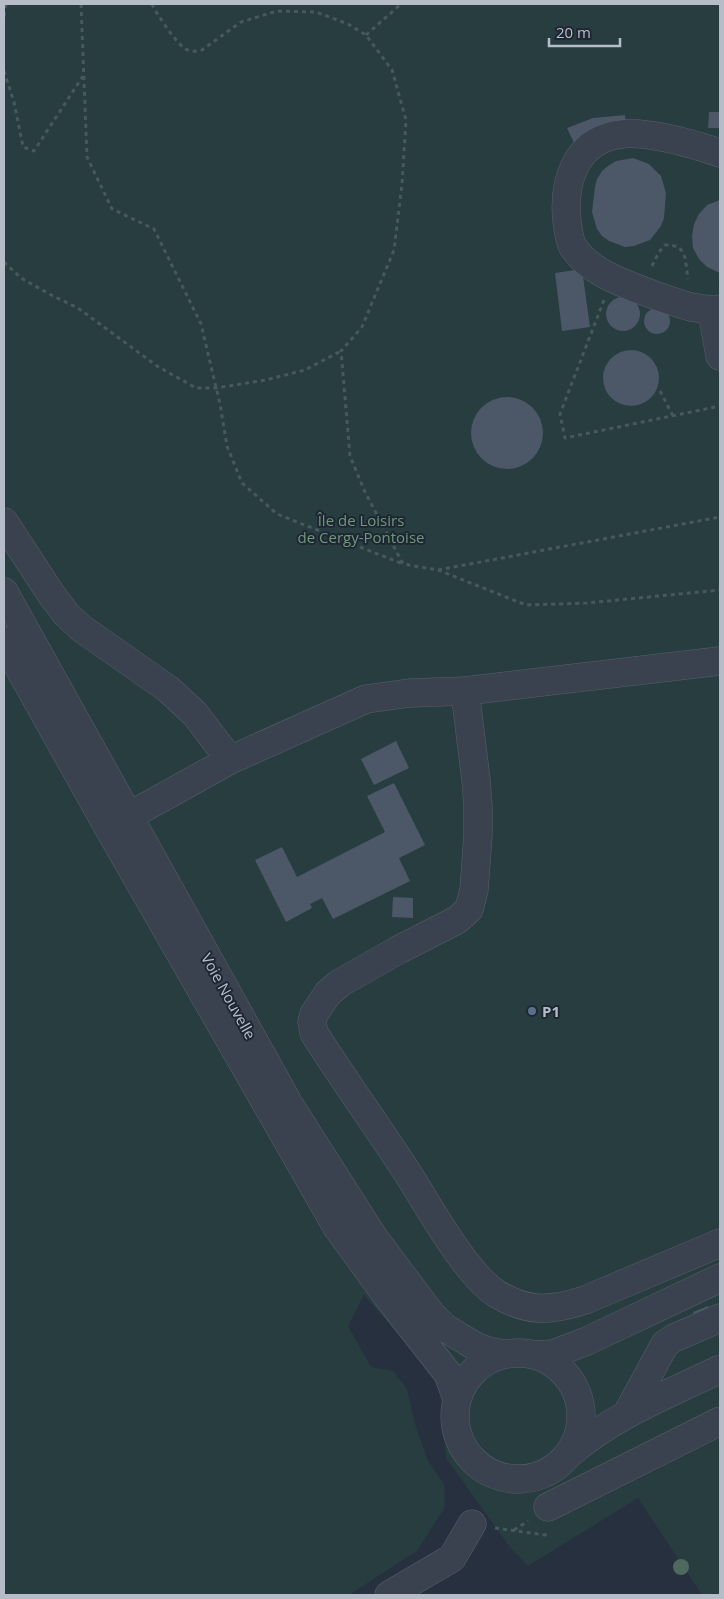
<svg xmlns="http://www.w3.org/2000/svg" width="724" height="1599" viewBox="0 0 724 1599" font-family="'Open Sans',sans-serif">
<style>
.green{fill:#283d40}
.building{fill:#4c5767}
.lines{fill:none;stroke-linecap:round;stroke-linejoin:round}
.minor-casing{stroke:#58606c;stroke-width:29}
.path{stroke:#465a5c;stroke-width:3;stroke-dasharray:4 4;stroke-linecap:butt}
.minor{stroke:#3a424f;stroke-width:28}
.tree{fill:#4e6a5e}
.service-dot{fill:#5c6f8a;stroke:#1f2734;stroke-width:2}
.labels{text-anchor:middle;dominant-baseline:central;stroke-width:4;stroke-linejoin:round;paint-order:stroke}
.park-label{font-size:15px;fill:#6e9978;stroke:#1f2734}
.street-label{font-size:15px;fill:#b6bdc9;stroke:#1f2734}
.poi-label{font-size:15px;font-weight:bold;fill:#b6bdc9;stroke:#1f2734;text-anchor:start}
</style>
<rect width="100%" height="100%" fill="#26303e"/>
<path class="green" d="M4 4H720V1595H702L638 1498 528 1566 509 1546 446 1458 442 1385 364 1295 348 1326 371 1367 393 1371 407 1389 415 1424 428 1461 444 1484 445 1507 417 1551 349 1595H4Z"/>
<path class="building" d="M709 112H720V128H708Z
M625 115 626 127 576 147 567 128 593 118Z
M633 158 649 164 661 176 666 193 664 218 661 226 650 240 634 246 625 247 609 241 602 236 597 229 592 212 595 187 597 179 602 171 608 166 616 161Z
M720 200V273L707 267 699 259 693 248 692 236 694 224 699 214 707 205Z
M582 269 590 327 562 331 555 273Z
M606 314a17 17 0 1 1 34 0a17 17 0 1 1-34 0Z
M644 321a13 13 0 1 1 26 0a13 13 0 1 1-26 0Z
M603 378a28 28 0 1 1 56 0a28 28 0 1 1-56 0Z
M471 433a36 36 0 1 1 72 0a36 36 0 1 1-72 0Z
M396 741 409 768 374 785 361 759Z
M394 783 425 845 399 858 410 881 333 919 322 898 310 904 312 908 286 922 255 860 282 847 297 877 385 832 367 796Z
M393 897 413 898V918L392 917Z
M708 1306 711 1312 696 1319 693 1312Z"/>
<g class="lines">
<g class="minor-casing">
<path id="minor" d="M720 153C693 144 644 129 616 135 574 143 563 184 567 221 568 229 569 240 573 247 591 274 626 284 654 295 675 302 698 312 720 309
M712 311 720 356
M4 522 51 594 66 614 81 628 168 689 195 714 230 760
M4 592 290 1106 374 1238 431 1314 445 1328 475 1346 488 1351 504 1354
M4 641 108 827 337 1227 387 1296 448 1374 457 1399
M465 691 476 780 478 806V835L474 890 469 909 457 920 398 950 340 983 328 993 314 1014 312 1022 314 1033C343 1079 375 1123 405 1169 425 1200 441 1230 463 1259 473 1272 483 1285 497 1294 529 1313 551 1311 585 1300L720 1243
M129 816 230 760 366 699 410 693 465 691 720 661
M455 1416a63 63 0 1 1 126 0a63 63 0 1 1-126 0Z
M536 1355 553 1354 587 1341 720 1278
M627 1414 665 1344 674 1338 720 1318
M569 1454C612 1416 669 1394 720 1369
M548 1507 720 1421
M389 1595 452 1558 472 1524"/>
</g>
<path class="path" d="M81 4 87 157 112 209 154 229 201 324 220 404 227 446 242 483 277 514 403 564
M152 4C156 13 175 41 183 47 188 52 195 52 202 50L241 22 277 11 316 12 348 24 366 35 392 70 406 120 402 184 394 250 362 327 341 351 350 456 365 492 403 564 438 570 526 605 587 603 720 590
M4 16 6 4
M366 35 401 4
M4 71 14 102 23 147 34 151 83 76
M4 262 21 278 53 296 78 308 157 366 196 388H216L266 380 305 370 341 351
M652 266 659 252 665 245C688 244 685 261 688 279
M604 300 560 414 565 438 720 406
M660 391 673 416
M438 570 720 517
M495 1528 545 1535 550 1533
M514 1530 528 1521"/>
<use href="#minor" class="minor"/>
</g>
<circle class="tree" cx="681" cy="1567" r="8"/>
<circle class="service-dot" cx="532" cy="1011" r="5"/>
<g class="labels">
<g class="park-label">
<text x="361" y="520">Île de Loisirs<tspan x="361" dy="17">de Cergy-Pontoise</tspan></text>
</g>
<g class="street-label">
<text transform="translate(229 996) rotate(61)">Voie Nouvelle</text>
</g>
<g class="poi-label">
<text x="542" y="1011">P1</text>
</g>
</g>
<rect width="724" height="1599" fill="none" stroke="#b6bdc9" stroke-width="10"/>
<path d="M549 38v8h71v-8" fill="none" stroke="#b6bdc9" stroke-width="2.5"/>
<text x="556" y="38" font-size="15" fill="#b6bdc9" stroke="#1f2734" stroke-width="4" paint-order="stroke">20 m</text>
</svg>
